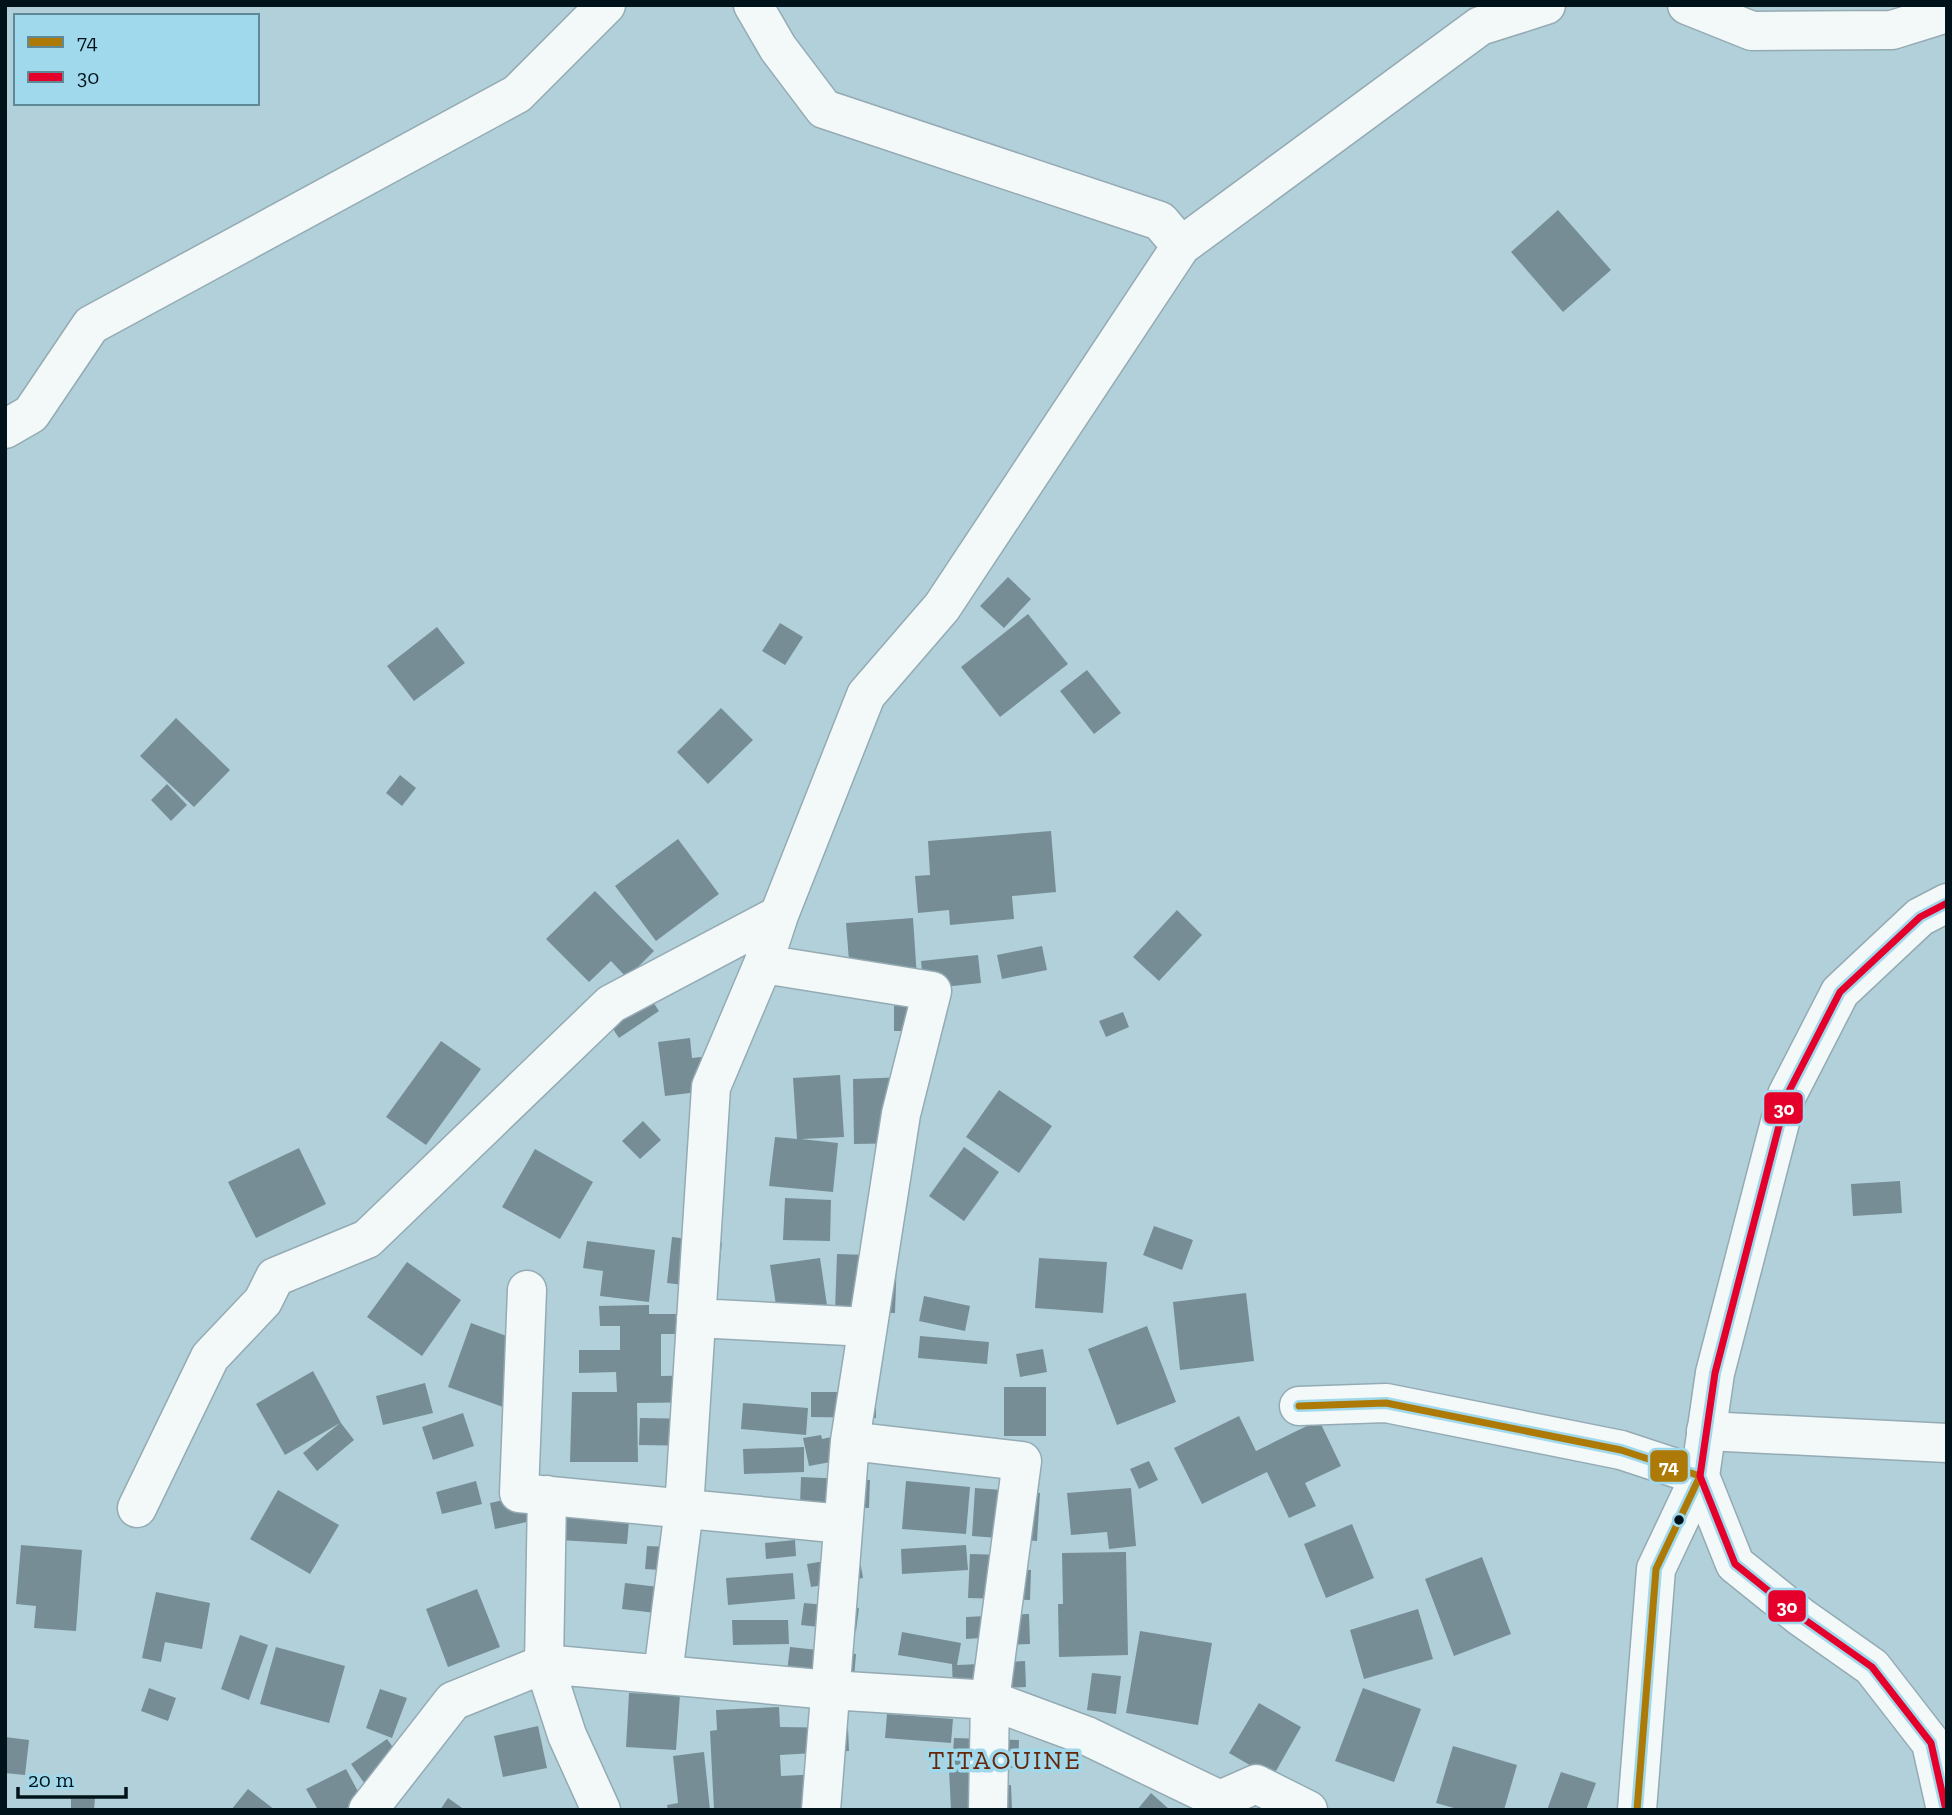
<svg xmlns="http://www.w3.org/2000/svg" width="1952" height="1815" viewBox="0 0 1952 1815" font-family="'Zilla Slab',serif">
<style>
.building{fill:#768d96}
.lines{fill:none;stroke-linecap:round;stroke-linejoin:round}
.minor-casing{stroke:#94abb3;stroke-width:41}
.major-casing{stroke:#94abb3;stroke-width:41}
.minor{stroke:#f3f8f9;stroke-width:38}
.major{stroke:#f3f8f9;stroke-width:38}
.bus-1-casing{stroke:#a0d8ec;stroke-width:12}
.bus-2-casing{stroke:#a0d8ec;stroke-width:12}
.bus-1{stroke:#ad7a08;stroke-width:7}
.bus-2{stroke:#e4002b;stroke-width:7}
.bus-dot{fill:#00131a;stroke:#a0d8ec;stroke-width:2.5}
.labels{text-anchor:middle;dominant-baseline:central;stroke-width:7;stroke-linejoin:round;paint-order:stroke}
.quarter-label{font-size:26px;letter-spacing:2px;fill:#662608;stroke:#a0d8ec}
.line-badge{stroke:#a0d8ec;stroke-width:2.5}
.badge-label{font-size:19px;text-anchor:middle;font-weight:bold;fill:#fff}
</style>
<rect width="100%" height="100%" fill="#b2d0da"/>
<path class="building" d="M1558 210 1611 270 1563 312 1511 252Z
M1008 577 1031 599 1004 628 980 606Z
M1028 614 1068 664 1000 717 961 667Z
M780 623 803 637 785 665 762 651Z
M437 627 465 663 414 701 387 666Z
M1087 670 1121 713 1094 734 1060 691Z
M721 708 753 740 708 784 677 752Z
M176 718 230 770 194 807 140 756Z
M400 775 416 788 402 806 386 793Z
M167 784 187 805 171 821 151 800Z
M1051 831 1056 892 1012 896 1014 919 950 925 949 910 918 913 915 876 930 875 928 841Z
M678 839 719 894 656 941 615 886Z
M595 891 654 951 627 978 611 961 589 982 546 939Z
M1177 910 1202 935 1159 981 1133 957Z
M913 918 918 993 852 998 846 923Z
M1042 946 1047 970 1002 979 997 955Z
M978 955 981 983 924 989 921 961Z
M647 993 659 1011 619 1038 607 1020Z
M918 1005 919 1031H894V1006Z
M1123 1012 1129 1027 1106 1037 1099 1021Z
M690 1038 692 1058 719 1055 723 1089 665 1096 658 1042Z
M441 1041 481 1069 426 1145 386 1117Z
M840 1075 844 1137 801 1139 838 1143 833 1192 769 1186 775 1137 797 1139 793 1078Z
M906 1077 907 1143 854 1144 853 1079Z
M999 1090 1052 1126 1019 1173 966 1137Z
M643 1121 661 1140 640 1159 622 1141Z
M964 1147 999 1172 964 1221 929 1196Z
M299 1148 326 1204 256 1238 228 1182Z
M535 1149 593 1182 560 1239 502 1207Z
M1900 1181 1902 1213 1853 1216 1851 1184Z
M785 1198 831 1200 830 1241 783 1240Z
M1154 1226 1193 1240 1182 1270 1143 1255Z
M672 1237 722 1243 717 1289 667 1283Z
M587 1241 655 1250 649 1302 600 1296 603 1271 583 1268Z
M837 1254 897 1256 895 1313 835 1311Z
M820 1258 828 1312 778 1319 770 1265Z
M1039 1258 1107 1262 1103 1313 1035 1308Z
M407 1262 461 1300 422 1356 367 1317Z
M1246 1293 1254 1361 1180 1370 1173 1302Z
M924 1296 970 1306 965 1331 919 1321Z
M649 1305V1314H691V1334H661V1376L708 1375 709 1402 637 1403 638 1462H570L572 1392H617L616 1372 579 1373V1350H620V1326H600L599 1306Z
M471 1323 526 1343 503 1407 448 1387Z
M1147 1326 1176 1402 1117 1425 1088 1349Z
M920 1336 989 1342 987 1364 918 1358Z
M1043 1349 1047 1372 1020 1377 1016 1354Z
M313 1371 341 1423 354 1440 317 1471 303 1453 340 1423 285 1455 256 1404Z
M425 1383 433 1413 383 1425 376 1396Z
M1004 1387H1046V1436H1004Z
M811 1392H876V1418L811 1417Z
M743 1403 808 1408 806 1435 741 1429Z
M463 1413 474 1446 433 1460 422 1427Z
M1239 1416 1256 1451 1319 1420 1341 1466 1305 1483 1316 1506 1289 1518 1267 1472 1202 1504 1174 1448Z
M640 1418 704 1419 703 1446 639 1445Z
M870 1429 874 1454 809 1466 803 1438 821 1435 822 1439Z
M804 1447V1472L744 1474 743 1449Z
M1149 1461 1158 1480 1139 1489 1130 1469Z
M801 1477 870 1480 869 1508 800 1504Z
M476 1481 482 1504 442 1514 436 1492Z
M906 1481 970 1487 966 1534 902 1529Z
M975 1488 1040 1493 1037 1541 972 1536Z
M1131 1488 1136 1546 1109 1549 1107 1532 1071 1535 1067 1493Z
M278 1490 339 1525 310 1574 250 1539Z
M534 1493 540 1519 495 1529 490 1503Z
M560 1516 629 1521 627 1544 559 1540Z
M1352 1524 1374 1578 1326 1598 1304 1544Z
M795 1540 796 1556 766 1559 765 1543Z
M21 1545 82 1550 76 1631 34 1628 36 1606 16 1604Z
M966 1545 968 1570 902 1574 901 1549Z
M647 1546 693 1548 691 1572 645 1569Z
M1126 1552 1128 1655 1059 1657 1058 1604H1063L1062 1553Z
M970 1554 1005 1555 1004 1569 1031 1570 1030 1600 968 1598Z
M859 1555 863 1578 811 1587 807 1564Z
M1482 1557 1511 1634 1454 1656 1425 1579Z
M793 1573 795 1599 728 1605 726 1578Z
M625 1583 692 1591 689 1617 622 1609Z
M477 1589 500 1647 448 1667 426 1609Z
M156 1592 210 1603 202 1649 165 1642 161 1662 142 1658Z
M804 1603 859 1608 856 1631 801 1625Z
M1418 1609 1433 1659 1364 1679 1350 1630Z
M1029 1614 1030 1644 1007 1645 1008 1662 1025 1661 1026 1687 953 1690 952 1664 898 1655 902 1632 961 1643 957 1665 981 1664 980 1638 966 1639V1617Z
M732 1620H788L789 1644 733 1645Z
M1140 1631 1212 1643 1198 1725 1126 1713Z
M240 1635 268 1645 249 1700 221 1689Z
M276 1647 345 1666 329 1723 260 1704Z
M790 1647 856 1654 854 1678 787 1672Z
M1092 1673 1121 1676 1116 1714 1087 1710Z
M149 1688 176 1698 168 1721 141 1711Z
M1363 1688 1421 1709 1394 1782 1335 1761Z
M380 1689 407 1698 392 1738 366 1728Z
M629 1693 680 1695 676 1750 626 1747Z
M1259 1703 1301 1727 1272 1778 1229 1753Z
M779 1707 780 1727 848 1728 849 1751 780 1755 781 1776 841 1773 842 1805H839V1810H714L710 1731 717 1730 716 1710Z
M887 1714 953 1719 951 1743 885 1738Z
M538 1726 547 1768 503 1777 494 1736Z
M5 1737 29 1740 25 1775 5 1773Z
M954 1738 1019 1740 1018 1768 952 1765Z
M387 1739 414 1777 378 1803 351 1764Z
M1453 1746 1517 1765 1504 1810H1461L1436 1803Z
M704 1752 710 1810H668L667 1805 678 1803 673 1756Z
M974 1768 975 1787 1011 1785 1012 1810H951L949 1769Z
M346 1769 362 1799 343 1810H318L306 1789Z
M1561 1772 1596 1783 1586 1810H1547Z
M248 1789 275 1810H231Z
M1151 1793 1170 1810H1137Z
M71 1798H95L94 1810H71Z
M448 1798 465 1810H440Z"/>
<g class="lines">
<g class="minor-casing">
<path id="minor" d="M753 5 778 48 824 109 1160 221 1181 246
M1687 5 1752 31 1892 30 1947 13
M5 429 31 414 91 325 517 94 606 5
M763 964 932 991 901 1114 850 1441
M527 1290 519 1493 843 1524
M696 1318 867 1327
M1299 1406 1386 1403 1621 1450 1700 1476 1656 1569 1637 1810
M1706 1431 1947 1443
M137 1508 210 1357 263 1301 275 1277 367 1239 611 1004 779 915
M663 1674 684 1509 711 1087 763 964 779 915 866 695 942 607 1181 246 1480 26 1546 5
M368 1810 453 1701 544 1664 547 1495
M601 1810 567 1735 544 1664 830 1690 990 1700 1022 1461 850 1441C840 1564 831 1687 821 1810
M988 1810 990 1700 1087 1736 1220 1800 1256 1784 1308 1810"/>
</g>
<g class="major-casing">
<path id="major" d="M1946 1810 1931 1743 1872 1667 1801 1617 1735 1564 1700 1476 1715 1373 1787 1095 1840 992 1920 917 1947 903"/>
</g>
<use href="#minor" class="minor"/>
<use href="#major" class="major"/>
<g class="bus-1-casing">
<path id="bus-1" d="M1299 1406 1386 1403 1621 1450 1700 1476 1656 1569 1637 1810"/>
</g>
<g class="bus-2-casing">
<path id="bus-2" d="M1946 1810 1931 1743 1872 1667 1801 1617 1735 1564 1700 1476 1715 1373 1787 1095 1840 992 1920 917 1947 903"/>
</g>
<use href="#bus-1" class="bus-1"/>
<use href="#bus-2" class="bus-2"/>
</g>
<circle class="bus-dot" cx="1679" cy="1520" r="6"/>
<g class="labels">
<g class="quarter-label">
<text x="1005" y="1760">TITAOUINE</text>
</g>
</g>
<g class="line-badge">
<rect x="1763" y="1091" width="41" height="34" rx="7" fill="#e4002b"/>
<rect x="1649" y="1449" width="40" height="34" rx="7" fill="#ad7a08"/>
<rect x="1767" y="1589" width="40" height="34" rx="7" fill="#e4002b"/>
</g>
<g class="badge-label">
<text x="1784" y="1115">30</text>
<text x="1669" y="1473">74</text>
<text x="1787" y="1613">30</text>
</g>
<rect width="1952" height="1815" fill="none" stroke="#00131a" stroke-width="14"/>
<rect x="14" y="14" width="245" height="91" fill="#a0d8ec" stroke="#608998" stroke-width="2"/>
<rect x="28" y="37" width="35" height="10" fill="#ad7a08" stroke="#608998" stroke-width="2"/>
<text x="77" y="49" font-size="21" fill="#00131a">74</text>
<rect x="28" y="72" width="35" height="10" fill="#e4002b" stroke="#608998" stroke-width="2"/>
<text x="77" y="84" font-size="21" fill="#00131a">30</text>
<path d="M18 1787v10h108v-10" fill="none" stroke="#00131a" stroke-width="3.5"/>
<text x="28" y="1787" font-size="21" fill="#00131a" stroke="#a0d8ec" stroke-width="5" paint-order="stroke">20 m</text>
</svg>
